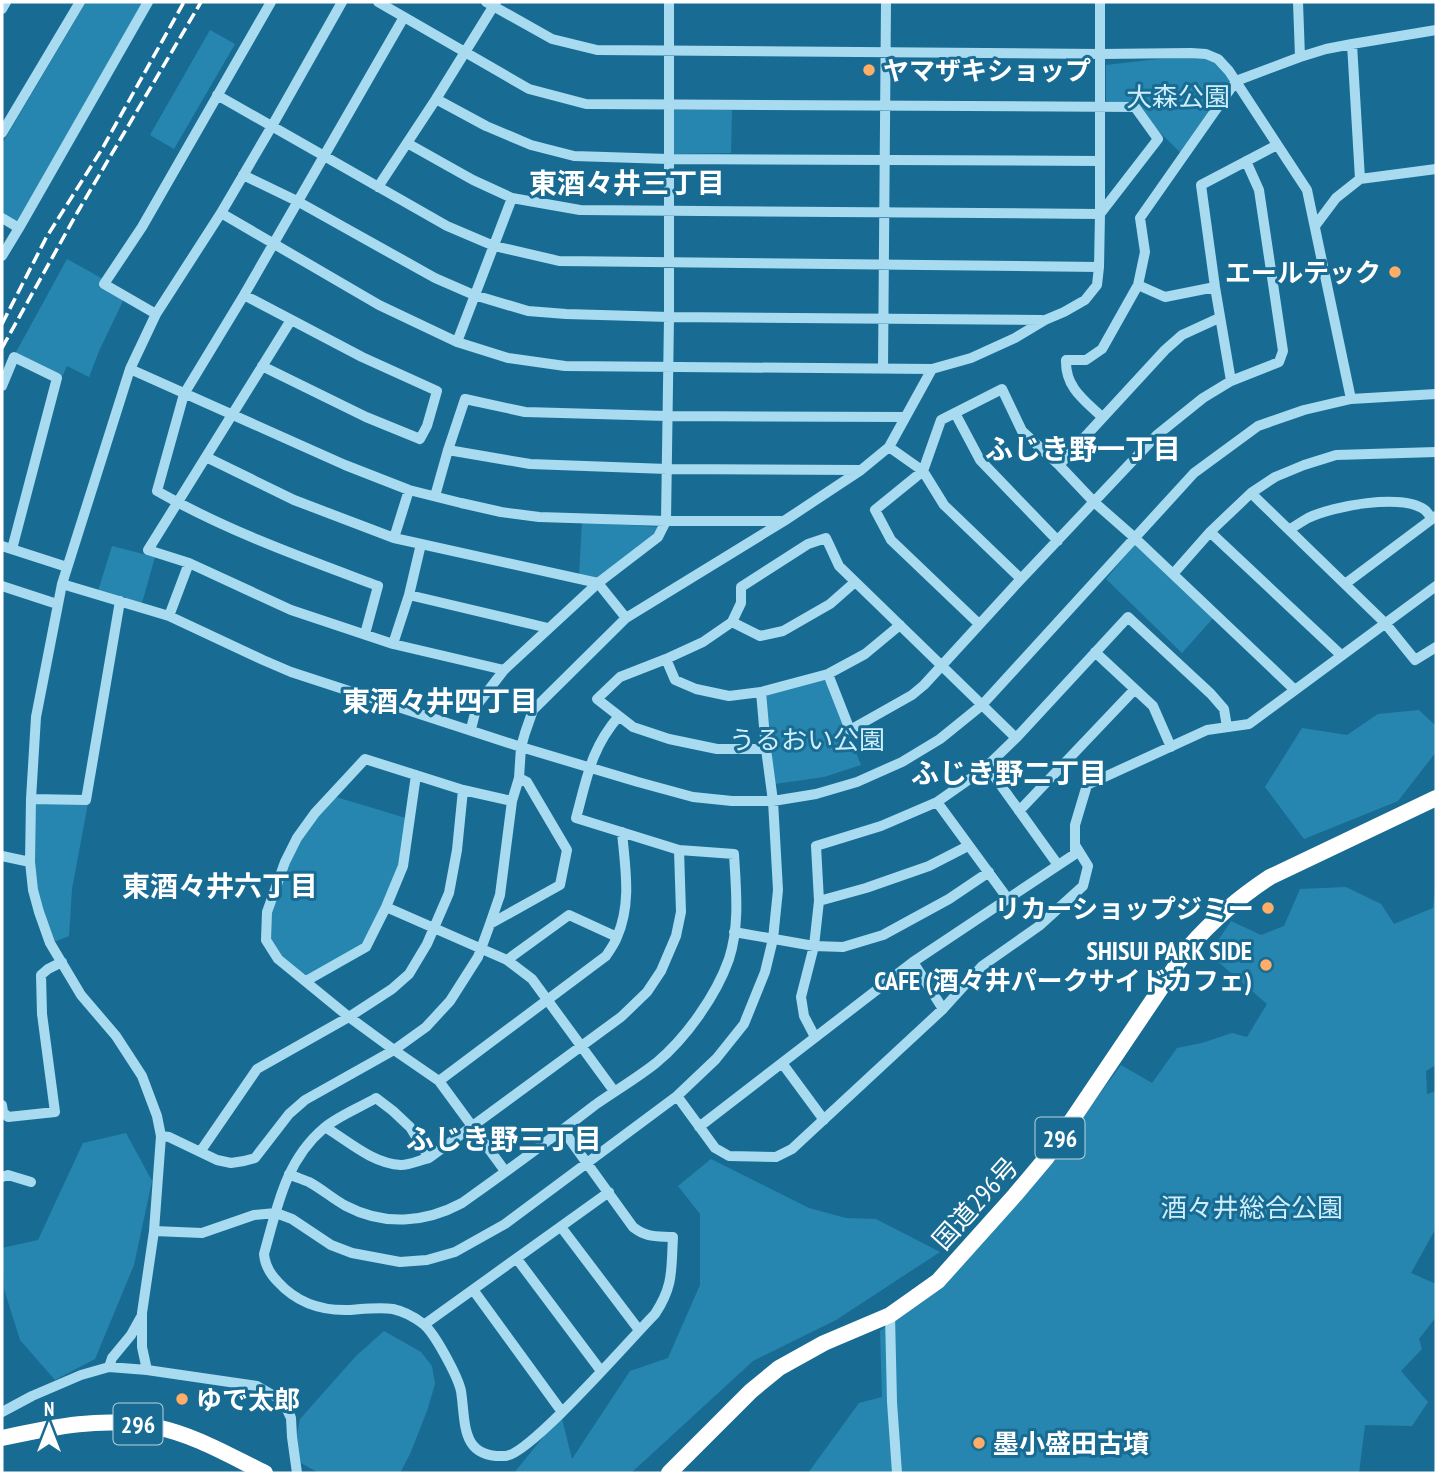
<svg xmlns="http://www.w3.org/2000/svg" width="1438" height="1475" viewBox="0 0 1438 1475" font-family="'PT Sans Narrow','Noto Sans JP',sans-serif">
<style>
.green{fill:#2786af}
.lines{fill:none;stroke-linecap:round;stroke-linejoin:round}
.minor{stroke:#a8daf0;stroke-width:10}
.highway{stroke:#fff;stroke-width:16}
.rail{stroke:#fff;stroke-width:3.5;stroke-dasharray:12 5;stroke-linecap:butt}
.poi-dot{fill:#ffad67;stroke:#186c93;stroke-width:2.5}
.labels{text-anchor:middle;dominant-baseline:central;stroke-width:6;stroke-linejoin:round;paint-order:stroke}
.shield{fill:#186c93;stroke:#bad3df;stroke-width:2}
.shield-label{font-size:24px;font-weight:bold;fill:#fff}
.poi-label{font-size:26px;font-weight:bold;fill:#fff;stroke:#186c93;text-anchor:start}
.park-label{font-size:26px;fill:#cfeefb;stroke:#186c93}
.street-label{font-size:26px;fill:#fff;stroke:#186c93}
.neighbourhood-label{font-size:28px;font-weight:bold;fill:#fff;stroke:#186c93}
</style>
<rect width="100%" height="100%" fill="#186c93"/>
<path class="green" d="M86 2H143L19 228 2 215V144Z
M210 30 235 44 174 149 150 135Z
M1201 54 1218 59 1236 81 1184 156 1135 108 1106 101V65Z
M673 110H732L731 153 673 154Z
M67 259 103 279 123 301 99 351 89 377 67 366 62 377 15 354Z
M582 522 658 527 656 536 597 581 579 576Z
M1136 543 1214 617 1182 653 1106 579Z
M112 546 155 557 142 603 98 591Z
M826 678 861 765 824 777 775 784 764 694Z
M1419 710 1436 726V752L1398 801 1304 839 1265 787 1302 728 1347 735 1378 714Z
M336 797 406 818 400 865 363 945 306 977 281 958 269 939 271 913 288 864 301 841 319 815Z
M33 802 88 803 72 889 69 936 54 942 35 889Z
M1436 881V1065L1426 1071 1427 1094 1436 1091V1228L1411 1273 1436 1284V1317L1419 1339 1422 1349 1401 1371 1428 1402 1412 1426 1365 1425 1359 1473H808L859 1403 882 1397 880 1331 925 1297 1028 1192 1121 1065 1152 1083 1177 1048 1202 1043 1232 1033 1247 1037 1267 1004 1209 954 1231 921 1261 935 1284 926 1300 889 1346 887 1381 904 1394 924 1433 908Z
M126 1133 152 1181 134 1265 95 1359 55 1380 20 1340 4 1289 2 1248 38 1240 83 1143Z
M711 1159 809 1208 846 1218 876 1219 940 1252 836 1320 753 1361 631 1473H514L561 1415 572 1459 630 1371 668 1358 700 1285V1214L678 1186Z
M384 1331 421 1352 432 1366 435 1384 427 1411 410 1454 400 1473H319L301 1463 296 1440 300 1419 356 1356Z"/>
<g class="lines">
<path class="minor" d="M378 2 529 89 586 104 1135 107 1158 139 1100 214 580 210 512 198 473 180 407 143
M486 2 552 39 597 50 1100 54 1191 53 1206 54 1218 59 1229 71 1307 190 1351 399
M1298 2 1300 57
M2 9 6 2
M1352 44 1360 179
M217 95 447 226 494 246 559 261 1099 267
M436 99 486 126 531 145 574 156 668 159 1100 161
M2 133 80 2
M243 175 297 201 435 278 474 295 528 311 566 314 669 317 1042 320
M378 187 436 99 496 2
M221 213 379 305 457 342 508 358 565 366 932 369 971 358 1015 338 1045 320 1064 312 1085 300 1097 285 1099 267 1100 214V2
M2 218 19 228 2 256
M1315 226 1336 198 1360 179 1436 169
M19 228 148 2
M1138 285 1165 297 1215 287
M244 295 362 357 437 391 427 426 420 439 366 417 262 366
M156 314 104 284 142 227 271 2
M291 320 148 550 189 563 291 610 393 644 504 670
M457 342 512 198
M883 368 886 2
M130 369 345 465 409 490 461 503 501 512 539 517 666 521H781
M1231 381 1215 287 1201 185 1277 145
M2 386 14 357 57 378 12 549
M955 413 980 460 1058 541
M1102 417C1084 400 1065 387 1066 360H1086L1102 349 1138 285 1145 252 1140 218 1236 81 1300 57 1326 49 1352 44 1436 30
M889 447 923 471 944 505 1021 579
M448 450 530 464 667 469 861 470
M206 457 294 500 394 538 598 583 626 618
M1059 465 1165 350 1182 335 1219 318
M1251 493 1385 623 1415 660 1436 647
M435 496 448 450 465 399 525 412 667 416 905 417
M1289 530C1295 526 1301 522 1308 518 1332 506 1402 493 1425 510 1428 513 1430 516 1432 519
M1210 532 1341 655
M394 538 409 490
M2 546 67 567
M1173 574 1210 532 1251 493 1275 477 1304 465 1336 455 1436 452
M62 584 169 616 263 660 291 672 521 747 638 782 693 797 732 801H773L816 794 857 782 902 762 940 739 982 705 1194 473 1258 426 1304 410 1351 399 1436 394
M1345 584 1436 516
M2 586 57 604
M409 595 548 628
M169 616 189 563
M732 622 760 636 783 631 830 604 855 582
M979 624 891 540 875 510 923 471 941 420 1002 389 1022 431 1059 465 1094 502 1135 538 1295 690
M365 634 378 586C303 558 227 531 157 491L184 394 244 295 404 17
M393 644 409 595 421 544
M1095 652 1153 706 1171 747
M666 659 675 680 696 689 729 696 761 692 828 674 865 654 900 625
M828 674 850 730 912 695 924 685 1021 579 1157 435 1203 398 1231 381 1279 362 1283 351 1259 190 1246 161
M471 729 477 705 504 670 598 583 658 537 666 521 669 317V2
M766 749H717L669 739 633 727 597 699 620 677 666 659 703 642 732 622 741 603V587L808 544 826 538 839 566 1016 738
M987 766 1058 865
M31 799 86 800 120 601
M937 802 1008 899
M1019 811 1135 689
M2 856 30 862
M819 901 866 888 929 866 968 846
M386 907 507 960 532 979 614 1091
M490 924 560 885 567 850 527 782 519 778
M734 932 814 946 843 947 883 935 949 899 989 872
M507 960 569 915 617 937
M306 981 366 947 386 907 403 866 416 775
M943 1009 982 966 1039 926 1083 886 1088 866 1075 845
M815 1037 804 1016 801 997 814 946 819 901 816 846 881 826 937 802 984 769 1016 738 1128 617 1211 694 1224 709 1227 727
M782 1063 824 1120
M439 1081 606 956C610 950 615 943 617 937 632 903 625 867 622 832
M677 1096 715 1148 729 1156 776 1157 792 1149 943 1009 913 962
M2 1105 3 1112 8 1117 55 1112 42 1014 41 975 48 969 62 962
M325 1127C348 1141 373 1164 401 1165 410 1165 420 1160 429 1158L621 1017 647 992 661 971 676 936 681 912 679 850
M699 1127 913 962 1075 854V825L1087 785 1207 730 1249 724 1436 586
M161 1136 169 1137 217 1160 231 1163 244 1161 255 1158 289 1114 305 1100 394 1050 426 1027 450 1001 478 957 490 924 500 895 512 801 519 778 521 747 525 733 533 710 626 618 784 521 861 470 889 447 932 369
M200 1152 257 1069 349 1017 392 989 409 974 427 944 449 893 457 850 463 790
M429 1158 410 1127 393 1111 376 1098C359 1108 338 1116 324 1128 285 1161 277 1208 264 1254 265 1265 270 1274 278 1282 297 1303 323 1311 350 1310 364 1309 379 1307 393 1309 402 1311 414 1317 422 1323 434 1331 458 1377 461 1391 466 1423 460 1458 505 1456 529 1456 632 1337 655 1314 674 1285 671 1270 673 1237 656 1236 647 1238 633 1227L563 1130
M505 1171 439 1081 394 1050 349 1017 278 959 266 940 267 912 285 862 297 838 315 813 365 759 463 790 512 801
M289 1174C295 1177 302 1179 309 1182 322 1189 333 1199 346 1206 384 1226 425 1223 462 1203 507 1171 551 1139 595 1105 615 1091 637 1078 656 1063 686 1038 716 996 729 959 740 925 736 889 734 854L679 850 576 818C587 778 591 748 619 716
M2 1177 8 1175 31 1182
M561 1227 639 1330
M154 1231 202 1233 254 1215 276 1213 292 1219 331 1245 352 1253 400 1262 427 1260 455 1252 505 1224 677 1096 716 1059 744 1024 765 972 773 939 778 890 773 801 766 749 761 692
M517 1259 601 1371
M474 1291 562 1412
M890 1315 892 1402 897 1473
M425 1324 609 1192
M109 1367 112 1358 131 1335 141 1317
M147 1370 142 1347V1313L154 1231 161 1136 157 1116 142 1076 116 1036 81 995 50 943 39 912 33 890 30 862 31 799 36 717 62 584 130 369 156 314 221 213 272 126 342 2
M2 1412 32 1396 81 1375 109 1367 147 1370 257 1386 283 1401 291 1418 292 1437 297 1473"/>
<path class="highway" d="M2 1438C53 1427 104 1416 156 1427 195 1435 230 1456 265 1473
M669 1473 751 1391 779 1368 824 1343 890 1315 938 1281 1015 1195 1047 1157 1188 948C1214 919 1237 899 1270 877L1436 798"/>
<path class="rail" d="M2 324 46 238 102 149 184 2
M2 348 77 213 201 2"/>
</g>
<g class="poi-dot">
<circle cx="869" cy="70" r="7"/>
<circle cx="1395" cy="272" r="7"/>
<circle cx="1268" cy="908" r="7"/>
<circle cx="1266" cy="965" r="7"/>
<circle cx="182" cy="1399" r="7"/>
<circle cx="979" cy="1443" r="7"/>
</g>
<g class="labels">
<g class="shield">
<rect x="1035.5" y="1117.5" width="49" height="41" rx="5"/>
<rect x="113.5" y="1403.5" width="49" height="41" rx="5"/>
</g>
<g class="shield-label">
<text x="1060" y="1138">296</text>
<text x="138" y="1424">296</text>
</g>
<g class="poi-label">
<text x="883" y="70">ヤマザキショップ</text>
<text x="1381" y="272" text-anchor="end">エールテック</text>
<text x="1254" y="908" text-anchor="end">リカーショップジミー</text>
<text x="1252" y="950" text-anchor="end">SHISUI PARK SIDE<tspan x="1252" dy="30">CAFE (酒々井パークサイドカフェ)</tspan></text>
<text x="196" y="1399">ゆで太郎</text>
<text x="993" y="1443">墨小盛田古墳</text>
</g>
<g class="park-label">
<text x="1178" y="96">大森公園</text>
<text x="807" y="739">うるおい公園</text>
<text x="1252" y="1207">酒々井総合公園</text>
</g>
<g class="street-label">
<text transform="translate(975 1203) rotate(-48)">国道296号</text>
</g>
<g class="neighbourhood-label">
<text x="627" y="182">東酒々井三丁目</text>
<text x="1083" y="448">ふじき野一丁目</text>
<text x="440" y="700">東酒々井四丁目</text>
<text x="1009" y="772">ふじき野二丁目</text>
<text x="220" y="885">東酒々井六丁目</text>
<text x="504" y="1138">ふじき野三丁目</text>
</g>
</g>
<rect width="1438" height="1475" fill="none" stroke="#ffffff" stroke-width="7"/>
<g transform="translate(49 1426)" stroke="#186c93" stroke-width="5" paint-order="stroke">
<path d="M0-5L12 26L0 18L-12 26Z" fill="#ffffff"/>
<text y="-10" font-size="19" font-weight="bold" text-anchor="middle" fill="#ffffff">N</text>
</g>
</svg>
